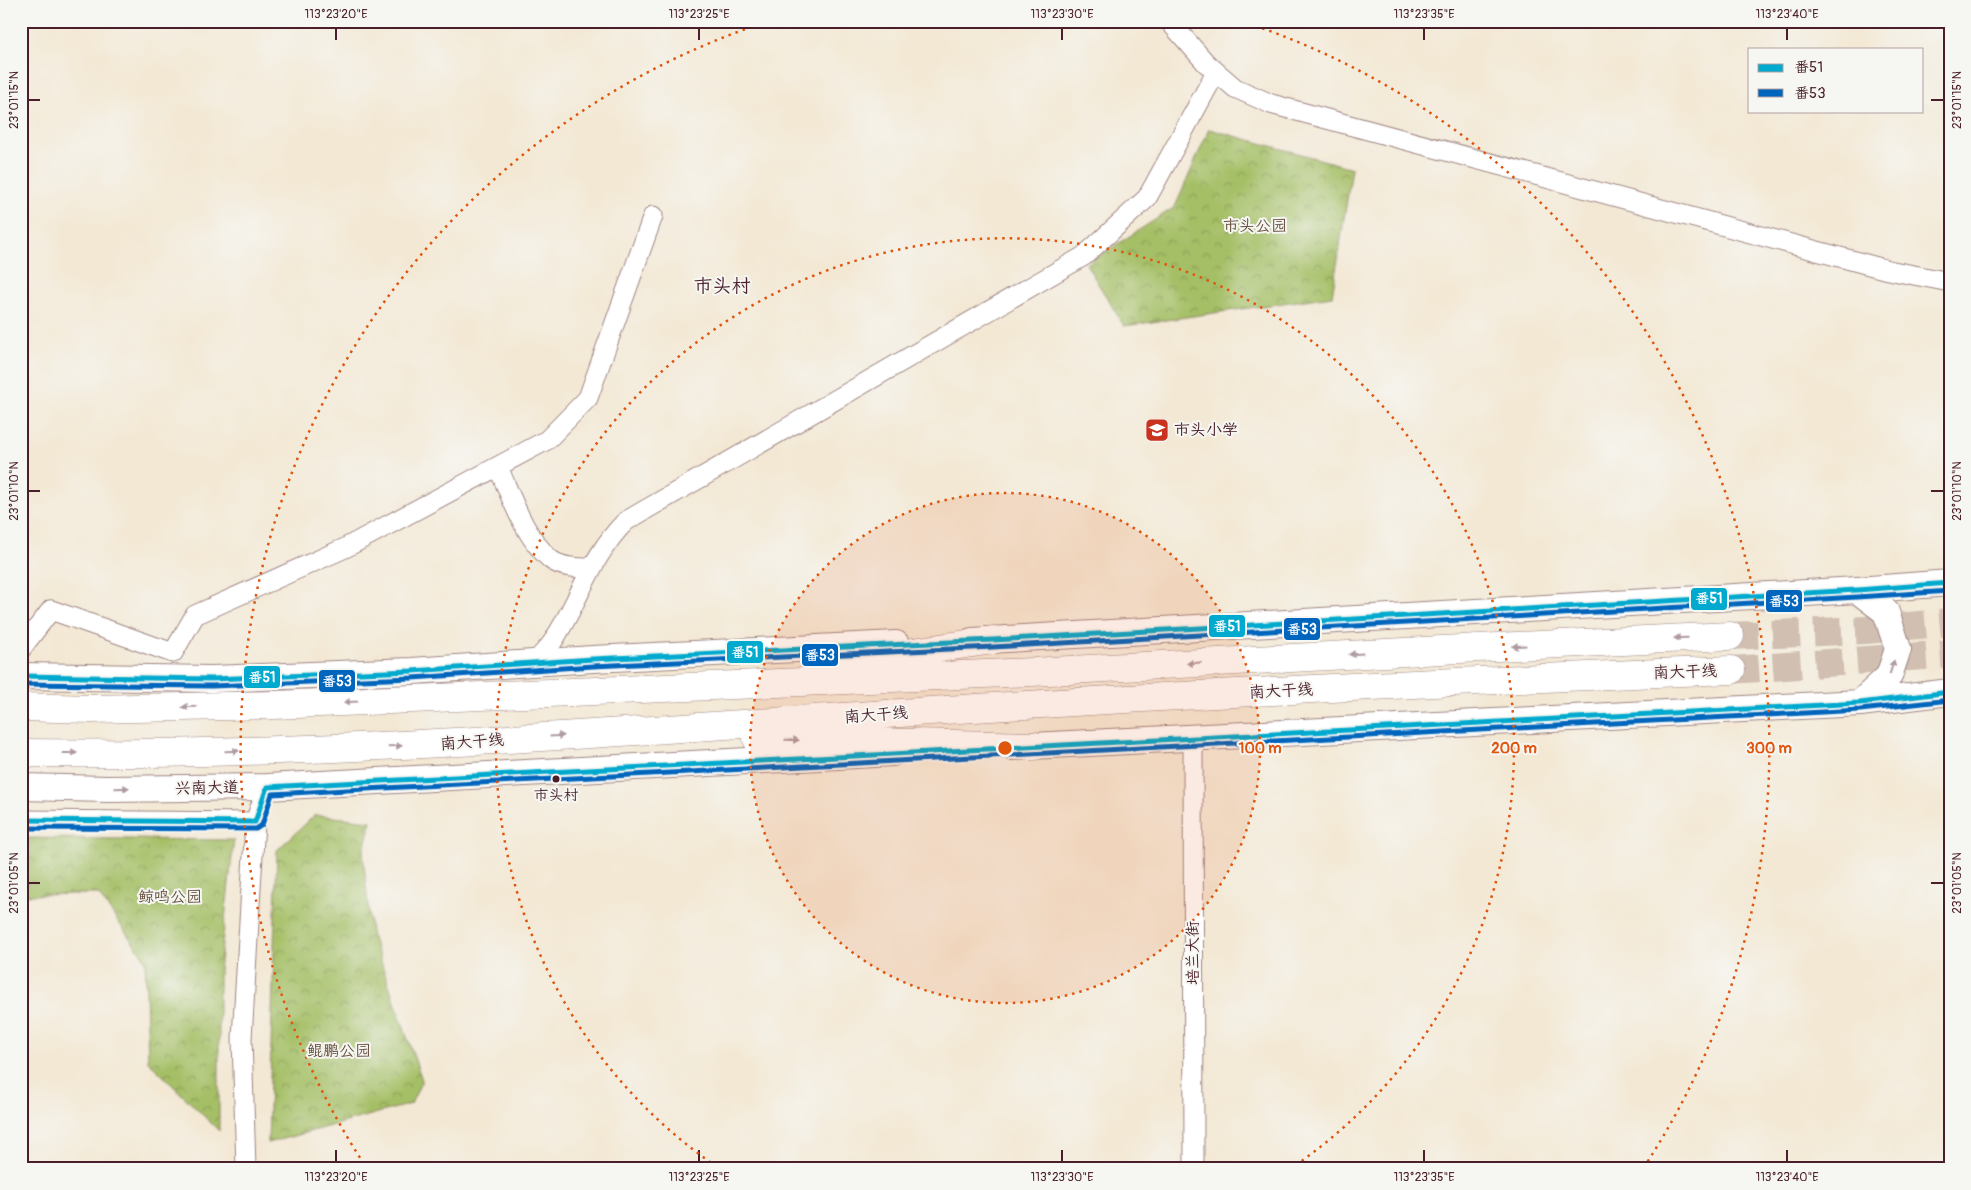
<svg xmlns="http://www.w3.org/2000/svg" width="1971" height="1190" viewBox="0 0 1971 1190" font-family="Pangolin,'LXGW WenKai TC',sans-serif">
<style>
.park{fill:url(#park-crowns);stroke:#786f48}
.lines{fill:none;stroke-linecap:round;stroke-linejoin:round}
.highway-tunnel{stroke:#d1c0b2;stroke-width:28;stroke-dasharray:28 14;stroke-linecap:butt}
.street-casing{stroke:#9e8480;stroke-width:21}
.secondary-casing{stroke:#9e8480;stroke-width:28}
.highway-casing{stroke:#9e8480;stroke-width:29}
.street{stroke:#fff;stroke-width:19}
.secondary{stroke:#fff;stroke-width:26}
.highway{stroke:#fff;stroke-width:28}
.bus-1-casing{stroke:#f6f6f2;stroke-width:9}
.bus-2-casing{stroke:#f6f6f2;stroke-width:9}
.bus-1{stroke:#00a9ce;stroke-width:5}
.bus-2{stroke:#0065bd;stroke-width:5}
.oneway{fill:#ae9aa0}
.ticks{fill:none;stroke:#4a1f2b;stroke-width:2}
.ring{fill:none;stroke:#e0560e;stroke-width:2.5;stroke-dasharray:2.5 5}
.bus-dot{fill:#4a1f2b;stroke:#f6f6f2;stroke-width:2}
.labels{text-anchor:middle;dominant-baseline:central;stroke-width:4;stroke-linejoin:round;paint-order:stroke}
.bus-label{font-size:15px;fill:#4a1f2b;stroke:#f6f6f2}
.park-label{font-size:16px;fill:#654f3d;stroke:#f6f6f2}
.poi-label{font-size:16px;fill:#4a1f2b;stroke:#f6f6f2;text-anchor:start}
.street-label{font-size:16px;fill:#4a1f2b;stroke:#f6f6f2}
.quarter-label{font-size:19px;fill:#4a1f2b;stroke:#f6f6f2}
.centre{fill:#e0560e;stroke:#f6f6f2;stroke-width:2.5}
.ring-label{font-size:15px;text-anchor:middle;font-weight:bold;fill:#e0560e;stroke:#f6f6f2;stroke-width:4;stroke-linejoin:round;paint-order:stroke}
.line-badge{stroke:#f6f6f2;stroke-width:2}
.badge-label{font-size:14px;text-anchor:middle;font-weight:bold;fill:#fff}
.neatline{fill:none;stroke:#4a1f2b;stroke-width:2}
.ticks-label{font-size:12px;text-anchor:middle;fill:#4a1f2b}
</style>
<defs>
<pattern id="park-crowns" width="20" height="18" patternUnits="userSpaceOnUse" patternTransform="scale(1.25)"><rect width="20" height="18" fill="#a5bf66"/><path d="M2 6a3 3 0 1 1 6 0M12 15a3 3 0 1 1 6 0" fill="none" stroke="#889b54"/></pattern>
</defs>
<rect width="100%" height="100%" fill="#f6f6f2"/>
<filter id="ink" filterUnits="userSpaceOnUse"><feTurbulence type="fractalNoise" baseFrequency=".02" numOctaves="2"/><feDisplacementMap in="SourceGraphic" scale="10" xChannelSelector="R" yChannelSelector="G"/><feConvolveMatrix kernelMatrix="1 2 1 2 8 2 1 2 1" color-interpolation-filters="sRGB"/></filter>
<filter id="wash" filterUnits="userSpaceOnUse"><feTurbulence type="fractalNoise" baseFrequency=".0096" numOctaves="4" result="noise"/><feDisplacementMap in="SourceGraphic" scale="20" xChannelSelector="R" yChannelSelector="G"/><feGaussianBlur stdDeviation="1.12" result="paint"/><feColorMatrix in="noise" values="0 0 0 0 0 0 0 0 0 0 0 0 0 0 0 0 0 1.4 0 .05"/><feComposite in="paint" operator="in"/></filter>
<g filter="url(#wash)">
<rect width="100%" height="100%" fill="#f3e8d4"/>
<path class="park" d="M1209 129 1352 168 1332 296 1124 326 1086 264 1175 207Z
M315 815 371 821 363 854 371 933 422 1080 411 1104 268 1143 277 850Z
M21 838 234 840 219 971V1131L148 1061 145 959 98 894 21 895Z"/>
</g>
<g filter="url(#ink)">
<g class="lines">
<path class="highway-tunnel" d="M1730 636 1866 630 1950 622
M1731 670 1950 654"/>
<g class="street-casing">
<path id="street" d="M1169 21 1206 63 1235 88 1271 104 1888 270 1950 282
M498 467C512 498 524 536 550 559 561 568 579 568 592 568
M21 649 51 610 173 653 195 615 345 548 547 440 588 398 653 216
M535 662C542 654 550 647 555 638 580 599 592 554 626 521L1084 256 1147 198 1216 72
M1193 738 1194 1169
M21 820 255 822 267 787
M246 1169 242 1038 255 822"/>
</g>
<g class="secondary-casing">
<path id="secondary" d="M1857 590 1886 612 1898 649 1889 676 1860 703
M972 641 1857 590 1950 583
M21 676 212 679 412 671 593 659 896 644
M1012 747 1860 703 1950 692
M21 787 108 789 267 787 893 753"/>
</g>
<g class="highway-casing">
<path id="highway" d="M819 666 993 640
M21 707 91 709 274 705 1032 672 1516 646 1730 636
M757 739 1034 746
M21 753C320 757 617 732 915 712 1187 694 1459 681 1731 670"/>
</g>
<use href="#street" class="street"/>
<use href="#secondary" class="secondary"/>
<use href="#highway" class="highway"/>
<g class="bus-1-casing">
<path id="bus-1" d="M21 676 212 679 412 671 593 659 993 640 1857 590 1950 583
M21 820 255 822 267 787 1860 703 1950 692"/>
</g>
<g class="bus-2-casing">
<path id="bus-2" d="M21 684 212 686 412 678 593 666 993 647 1857 597 1950 591
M21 828 256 829 262 825 272 794 1860 710 1950 700"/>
</g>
<use href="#bus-1" class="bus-1"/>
<use href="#bus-2" class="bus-2"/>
</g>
<defs><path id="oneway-solid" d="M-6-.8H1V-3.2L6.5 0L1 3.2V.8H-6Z" transform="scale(1.25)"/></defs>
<g class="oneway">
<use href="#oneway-solid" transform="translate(1681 638) rotate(178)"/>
<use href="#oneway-solid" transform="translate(1519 646) rotate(177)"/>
<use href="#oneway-solid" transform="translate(1356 654) rotate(177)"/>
<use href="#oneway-solid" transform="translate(1194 663) rotate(177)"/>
<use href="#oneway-solid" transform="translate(1892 667) rotate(-72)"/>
<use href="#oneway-solid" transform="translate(351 702) rotate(177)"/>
<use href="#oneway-solid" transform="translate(189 707) rotate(179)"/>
<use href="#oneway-solid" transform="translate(557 736) rotate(-4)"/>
<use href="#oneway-solid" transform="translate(792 740) rotate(2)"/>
<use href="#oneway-solid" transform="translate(395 746) rotate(-2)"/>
<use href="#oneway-solid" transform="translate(232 751) rotate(-2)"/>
<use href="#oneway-solid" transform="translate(70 753)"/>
<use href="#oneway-solid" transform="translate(122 788) rotate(-1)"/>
</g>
</g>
<path class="ticks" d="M336 28V40M699 28V40M1062 28V40M1424 28V40M1787 28V40M28 100H40M1931 100H1944M28 491H40M1931 491H1944M28 883H40M1931 883H1944M336 1150V1162M699 1150V1162M1062 1150V1162M1424 1150V1162M1787 1150V1162"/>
<circle cx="1005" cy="748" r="255" fill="#e0560e" fill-opacity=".12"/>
<g class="ring">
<circle cx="1005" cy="748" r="255"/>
<path d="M717 1167A509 509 0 1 1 1293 1167"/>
<path d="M364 1164A764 764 0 0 1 769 21M1241 21A764 764 0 0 1 1646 1164"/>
</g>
<defs>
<g id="school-square" transform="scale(1.25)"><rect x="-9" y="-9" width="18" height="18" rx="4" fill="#c8321e" stroke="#f6f6f2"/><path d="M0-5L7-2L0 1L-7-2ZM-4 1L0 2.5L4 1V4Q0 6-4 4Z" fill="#fff"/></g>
</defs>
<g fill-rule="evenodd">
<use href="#school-square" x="1157" y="430"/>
</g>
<circle class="bus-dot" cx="556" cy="779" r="4.5"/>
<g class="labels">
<g class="bus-label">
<text x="556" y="795">市头村</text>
</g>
<g class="park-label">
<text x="1255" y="226">市头公园</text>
<text x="170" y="897">鲸鸣公园</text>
<text x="339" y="1051">鲲鹏公园</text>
</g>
<g class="poi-label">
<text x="1174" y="430">市头小学</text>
</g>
<g class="street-label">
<text transform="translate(1685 672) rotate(-2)">南大干线</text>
<text transform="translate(1281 691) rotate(-3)">南大干线</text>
<text transform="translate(876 715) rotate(-4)">南大干线</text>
<text transform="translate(472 742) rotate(-4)">南大干线</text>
<text transform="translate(207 788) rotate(-1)">兴南大道</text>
<text transform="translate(1193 953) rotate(-90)">培兰大街</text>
</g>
<g class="quarter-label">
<text x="722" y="286">市头村</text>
</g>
</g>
<circle cx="1005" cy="748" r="8" class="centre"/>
<g class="ring-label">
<text x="1260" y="753">100 m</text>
<text x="1514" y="753">200 m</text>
<text x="1769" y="753">300 m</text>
</g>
<g class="line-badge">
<rect x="1690" y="587" width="38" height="24" rx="5" fill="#00a9ce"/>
<rect x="1765" y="589" width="38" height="24" rx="5" fill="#0065bd"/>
<rect x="1208" y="614" width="38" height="24" rx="5" fill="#00a9ce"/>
<rect x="1283" y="617" width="38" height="24" rx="5" fill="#0065bd"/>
<rect x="726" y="640" width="38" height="24" rx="5" fill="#00a9ce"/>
<rect x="801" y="643" width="38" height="24" rx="5" fill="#0065bd"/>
<rect x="243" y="665" width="38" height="24" rx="5" fill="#00a9ce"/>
<rect x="318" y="669" width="38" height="24" rx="5" fill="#0065bd"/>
</g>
<g class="badge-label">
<text x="1709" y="603">番51</text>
<text x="1784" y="606">番53</text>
<text x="1227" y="631">番51</text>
<text x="1302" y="634">番53</text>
<text x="745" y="657">番51</text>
<text x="820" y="660">番53</text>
<text x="262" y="682">番51</text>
<text x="337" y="686">番53</text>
</g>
<rect width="1971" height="1190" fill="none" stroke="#f6f6f2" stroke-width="55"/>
<rect x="1748" y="48" width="175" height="65" fill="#f6f6f2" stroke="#b1a0a2"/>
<rect x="1758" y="64" width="25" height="8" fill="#00a9ce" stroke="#b1a0a2"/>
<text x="1794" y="72" font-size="15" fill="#4a1f2b">番51</text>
<rect x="1758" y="89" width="25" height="8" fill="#0065bd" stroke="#b1a0a2"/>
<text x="1794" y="98" font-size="15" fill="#4a1f2b">番53</text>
<rect x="28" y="28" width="1916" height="1134" class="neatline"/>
<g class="ticks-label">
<text x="336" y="18">113°23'20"E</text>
<text x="699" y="18">113°23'25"E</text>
<text x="1062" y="18">113°23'30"E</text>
<text x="1424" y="18">113°23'35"E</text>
<text x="1787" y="18">113°23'40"E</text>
<text transform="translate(14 100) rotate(-90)" y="4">23°01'15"N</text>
<text transform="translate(1957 100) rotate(-90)" y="4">23°01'15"N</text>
<text transform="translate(14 491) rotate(-90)" y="4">23°01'10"N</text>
<text transform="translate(1957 491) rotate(-90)" y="4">23°01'10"N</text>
<text transform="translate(14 883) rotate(-90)" y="4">23°01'05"N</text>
<text transform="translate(1957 883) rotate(-90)" y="4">23°01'05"N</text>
<text x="336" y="1181">113°23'20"E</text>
<text x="699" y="1181">113°23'25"E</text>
<text x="1062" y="1181">113°23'30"E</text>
<text x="1424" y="1181">113°23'35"E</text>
<text x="1787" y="1181">113°23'40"E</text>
</g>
</svg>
